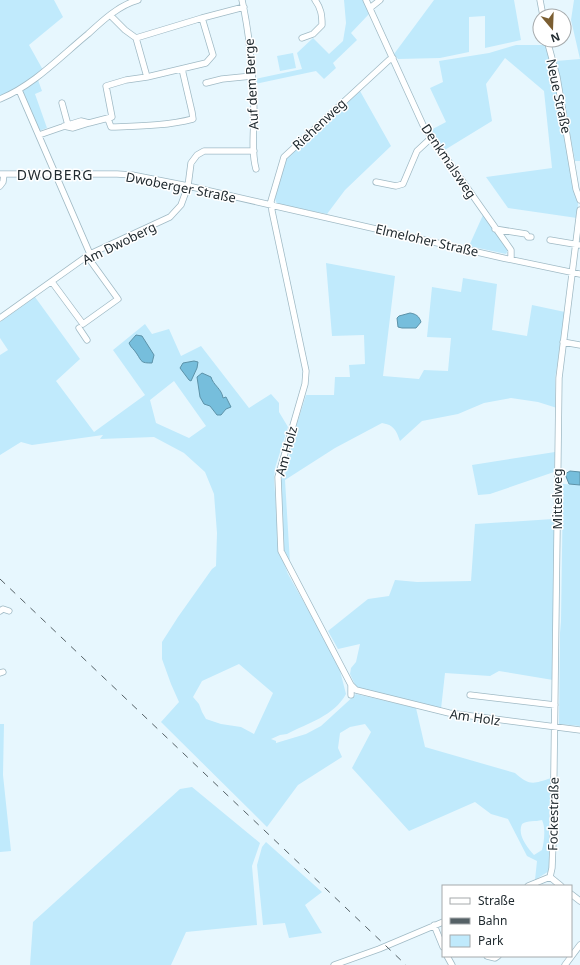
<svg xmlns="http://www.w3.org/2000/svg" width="580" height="965" viewBox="0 0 580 965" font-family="'Noto Sans',sans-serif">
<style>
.green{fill:#c0eafc;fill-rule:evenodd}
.water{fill:#76bedc;stroke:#5c92a8}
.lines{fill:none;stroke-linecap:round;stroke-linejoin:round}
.minor-casing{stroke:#a0bac5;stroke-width:7}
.minor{stroke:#fff;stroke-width:5.5}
.rail{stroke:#556166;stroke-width:1;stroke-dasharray:7 7;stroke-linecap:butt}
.labels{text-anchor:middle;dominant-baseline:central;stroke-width:3;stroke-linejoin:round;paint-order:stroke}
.street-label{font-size:13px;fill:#212b30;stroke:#fff}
.neighbourhood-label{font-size:14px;letter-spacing:1px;fill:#212b30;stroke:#fff}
</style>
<rect width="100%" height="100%" fill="#e7f7fe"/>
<path class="green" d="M0 0H54L63 17 29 45 43 70 20 86 0 96Z
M344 0H363L369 14 351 33 357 40 333 63 336 68 324 79 316 71 255 84V79L302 69 297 53 313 38 329 54 343 41 346 23Z
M434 0H514L521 40 485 48V16L469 17V52L440 58 398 59 394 54Z
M574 0H580V161H575L556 61 580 59 571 20Z
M516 45H546L555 76 571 162 578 204 577 218 508 208 486 177 552 168 544 91 505 58 486 84 492 121 443 151 429 131 446 122 430 88 443 82 439 61 489 53Z
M293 53 296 68 280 71 277 56Z
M38 80 42 91 35 94 47 128 39 131 23 91Z
M360 91 391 146 345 190 327 214 277 204 275 199 284 160Z
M483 215 508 250 506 254 469 246Z
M326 263 395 276 383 376 419 379 424 370 448 371 451 338 427 337 432 287 461 292 463 278 497 284 492 330 527 336 532 305 565 312 555 379V405L557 408 538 402 511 398 484 403 458 414 422 421 400 441C396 430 394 425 382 423L335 448 285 480 290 563 283 550 281 480 285 475 295 430 306 395H334L335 377H350L349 365 365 364 364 335 332 336Z
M35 297 80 359 56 381 94 432 145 395 113 350 145 324 152 334 169 329 181 356 201 346 249 408 271 394 279 403V412L288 427 275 468 274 479 279 550 288 574 338 663 346 694C334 716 308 723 287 734L280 735 271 739 276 741V743L306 734 321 726 356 694 416 708 425 747 515 773C530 786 533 784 551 778L549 821V871L535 880 537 861 527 856 508 819 491 814 475 802 409 831 352 768 371 732 365 724 350 727 340 733 338 748 342 757 298 785 267 827 161 722 179 702 171 684 162 659V642L178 617 212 569 216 566 217 533 214 494 205 472 184 453 154 437 100 439 103 435 32 445 21 442 0 455V355L8 350 0 338V322ZM174 381 206 426 189 438 156 423 150 400ZM212 381 222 393 226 409 221 415H217L210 406ZM239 664 273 693 254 734 241 727 221 724 206 719 202 712 199 704 193 697 202 681ZM542 820C546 828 544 842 542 850L534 855C527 847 517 835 522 824 528 820 535 822 542 820Z
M555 452 554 472 490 494 478 495 472 465Z
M563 484 580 485V726L559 724 560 633 561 621Z
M553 519 555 522 552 676 553 680 499 671 490 676 445 673 441 709 357 689 350 674 351 668 356 662 360 644 338 649 328 631 368 599 389 596 395 580 417 582 471 581 475 524Z
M0 724H4L3 775 11 851 0 852Z
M192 787 260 843 252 866 257 925 186 932 171 965H30L33 922 180 789Z
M266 842 322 892 305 905 322 933 289 938 285 923 263 925 257 865 262 847Z"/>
<path class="water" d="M410 313C416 314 419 316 421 322L416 328H402L398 327 397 318 399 316Z
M136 335 142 336 154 355 152 363C141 363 142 362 137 354 134 349 131 348 129 343Z
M194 361 198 362 197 368 191 381 189 380 180 368 183 363Z
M202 373 211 377C213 385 222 389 223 398L226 397 231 407 226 409 221 415H217L210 406 204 404 200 397 197 377Z
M570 471 580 472V485L569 484 565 474Z"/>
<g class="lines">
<g class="minor-casing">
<path id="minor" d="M242 0C250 36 253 74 254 111 254 130 251 151 256 169
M366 0 423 125 511 250V259
M540 0 543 16
M370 8 380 0
M202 18 244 7
M136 38 202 18 213 55 206 63 147 77
M302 38 313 34 322 25C322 15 321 8 315 0
M547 40 557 77 576 189 580 200
M206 83 222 79 252 76
M19 90 90 254
M0 99C34 85 60 57 88 34 102 21 119 5 138 0
M108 119 111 127C139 126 166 126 193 119L192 112 182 69
M68 125 81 121 89 123 112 117 106 86 126 80 147 77 136 38 125 30 110 15
M64 126 73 128 89 123
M39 135 68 125 62 103
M0 174H117L132 175 188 186 503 258 580 274
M376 182 396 186 403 184 417 151 431 138
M0 186 3 182 4 174
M495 229 526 234 528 237H531
M550 240 580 245
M52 282 83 324 118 299 87 256
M0 318 90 254 170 217 181 205 188 186 191 163 197 155 204 151H254
M79 328 87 340
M563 342 580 345
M0 611 3 609 9 611
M0 673 3 672
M351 685 356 690 449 713 580 730
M351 695V685L281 551 278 477 305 384 306 371 272 211 271 201 284 157 389 60 393 58
M470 695 555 705
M550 877 552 868 553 843 559 378 580 210
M550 877 561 886
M528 886 550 877
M571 894 580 901
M434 925 443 947
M447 956 452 965
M487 956 495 958 498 956
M334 965 379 949 443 922
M565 965 580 945"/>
</g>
<use href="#minor" class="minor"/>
<path class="rail" d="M0 579 406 965"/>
</g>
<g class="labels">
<g class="street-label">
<text transform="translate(251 84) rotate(-93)">Auf dem Berge</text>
<text transform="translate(559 96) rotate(78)">Neue Straße</text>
<text transform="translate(319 124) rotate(-43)">Riehenweg</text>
<text transform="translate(449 161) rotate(56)">Denkmalsweg</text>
<text transform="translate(181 187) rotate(11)">Dwoberger Straße</text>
<text transform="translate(427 240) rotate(13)">Elmeloher Straße</text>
<text transform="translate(119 243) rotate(-26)">Am Dwoberg</text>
<text transform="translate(286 451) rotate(-75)">Am Holz</text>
<text transform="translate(557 499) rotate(-90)">Mittelweg</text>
<text transform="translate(475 717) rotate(8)">Am Holz</text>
<text transform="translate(553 814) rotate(-89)">Fockestraße</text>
</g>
<g class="neighbourhood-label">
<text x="55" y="174">DWOBERG</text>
</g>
</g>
<rect x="442" y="885" width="130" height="72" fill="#ffffff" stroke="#a6aaac"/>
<rect x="450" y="898" width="20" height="6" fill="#ffffff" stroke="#a6aaac"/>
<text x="478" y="905" font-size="12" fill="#212b30">Straße</text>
<rect x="450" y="918" width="20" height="6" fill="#556166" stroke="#a6aaac"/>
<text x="478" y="925" font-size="12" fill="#212b30">Bahn</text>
<rect x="450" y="935" width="20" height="12" fill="#c0eafc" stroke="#a6aaac"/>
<text x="478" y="945" font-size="12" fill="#212b30">Park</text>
<g transform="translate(552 28) rotate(161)"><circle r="19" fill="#ffffff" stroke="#a6aaac"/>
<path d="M0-3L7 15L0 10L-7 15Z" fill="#7b5e32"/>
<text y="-6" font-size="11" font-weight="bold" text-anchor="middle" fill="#212b30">N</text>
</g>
</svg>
